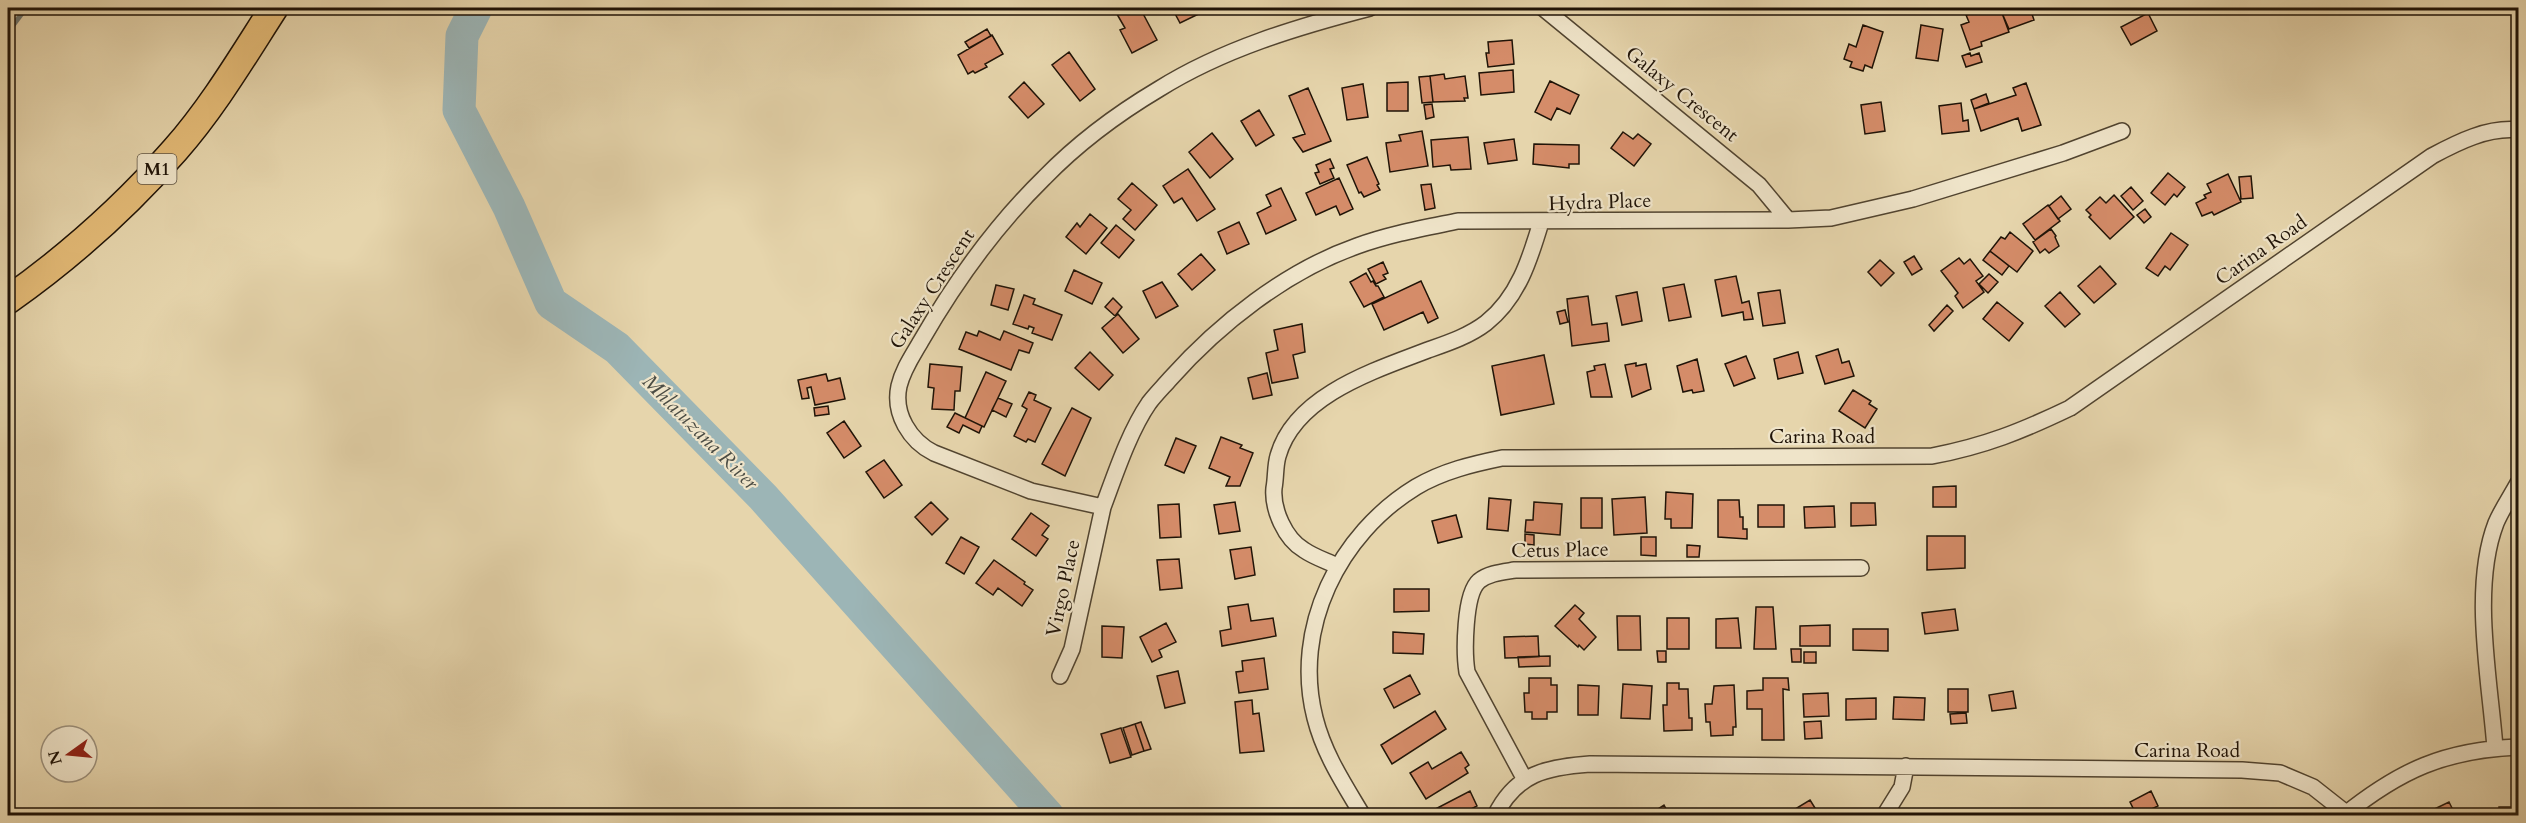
<svg xmlns="http://www.w3.org/2000/svg" width="2526" height="823" viewBox="0 0 2526 823" font-family="Cardo,serif">
<style>
.lines{fill:none;stroke-linecap:round;stroke-linejoin:round}
.stream{stroke:#6a7470;stroke-width:5}
.river{stroke:#9cb5b6;stroke-width:33}
.building{fill:#d58c69;stroke:#1f1307;stroke-width:1.5}
.street-casing{stroke:#514430;stroke-width:18}
.highway-casing{stroke:#1f1307;stroke-width:30}
.street{stroke:#efe4c9;stroke-width:15}
.highway{stroke:#e3ba76;stroke-width:27}
.labels{text-anchor:middle;dominant-baseline:central;stroke-width:4.5;stroke-linejoin:round;paint-order:stroke}
.shield{fill:#efe4c9;stroke:#5d5241;stroke-width:1.5}
.shield-label{font-size:18px;font-weight:bold;fill:#1f1307}
.street-label{font-size:20px;fill:#1f1307;stroke:#efe4c9}
.water-label{font-size:21px;font-style:italic;fill:#4b4c44;stroke:#efe4c9}
</style>
<rect width="100%" height="100%" fill="#e6d5ac"/>
<filter id="stains"><feTurbulence type="fractalNoise" baseFrequency=".00333" numOctaves="4"/><feColorMatrix values="0 0 0 0 .2 0 0 0 0 .09 0 0 0 0 .02 0 0 0 .5 -.17"/></filter>
<radialGradient id="worn" r=".72"><stop offset=".6" stop-color="#630" stop-opacity="0"/><stop offset="1" stop-color="#630" stop-opacity=".3"/></radialGradient>
<g class="lines">
<path class="stream" d="M8 32 26 8"/>
<path class="river" d="M476 8 462 36 459 110 509 207 551 303 617 348 763 497 1048 816"/>
</g>
<path class="building" d="M1116 8H1140L1157 40 1132 53 1120 30 1125 28 1114 9Z
M1172 8H1208L1209 9 1180 23Z
M1973 8H2012L2002 13 2009 32 1981 42 1982 46 1970 50 1961 25 1969 22 1966 15 1975 12Z
M2012 8H2030L2034 20 2009 29 2002 13Z
M2148 13 2157 31 2131 45 2121 27Z
M1863 25 1883 32 1872 68 1865 65 1863 71 1850 67 1852 62 1844 59 1849 44 1856 47Z
M1921 25 1943 29 1938 61 1916 58Z
M987 29 991 36 969 48 965 42Z
M992 35 1003 54 985 64 987 67 975 73 973 71 968 74 958 55Z
M1512 40 1514 64 1488 67 1486 53H1489L1488 42Z
M1069 52 1095 89 1080 101 1052 65Z
M1970 53 1971 56 1979 53 1982 62 1966 67 1962 56Z
M1513 70 1514 92 1481 95 1479 73Z
M1444 74 1445 79 1465 76 1468 98H1464L1465 101 1433 102 1430 76Z
M1430 76 1433 102 1422 103 1419 77Z
M1550 81 1579 95 1570 114 1557 108 1551 120 1535 112Z
M1024 82 1044 104 1028 118 1009 97Z
M1408 82V111H1387V83Z
M2026 83 2041 125 2022 131 2018 118 1981 131 1974 109 2016 95 2013 88Z
M1363 84 1368 117 1347 120 1342 88Z
M1308 88 1331 141 1303 152 1293 138 1305 134 1289 96Z
M1986 94 1989 103 1974 109 1971 100Z
M1881 102 1885 131 1865 134 1861 105Z
M1961 103 1963 121 1968 120 1969 131 1942 134 1939 106Z
M1432 104 1434 117 1426 119 1424 105Z
M1259 110 1274 135 1256 146 1241 121Z
M1422 131 1428 166 1390 172 1386 143 1401 141 1399 135Z
M1623 132 1633 139 1638 134 1651 144 1634 166 1611 148Z
M1212 133 1233 159 1210 178 1189 152Z
M1468 137 1471 169 1451 170 1450 165 1433 167 1431 140Z
M1514 139 1517 160 1488 164 1484 143Z
M1534 144 1579 145V164H1569V168L1533 164Z
M1367 157 1379 184 1377 185 1380 190 1364 197 1361 192 1359 193 1347 165Z
M1330 159 1334 168 1330 169 1334 178 1320 184 1315 173 1319 172 1316 165Z
M1188 169 1215 209 1197 221 1182 198 1174 203 1163 186Z
M2168 173 2185 187 2177 197 2174 194 2165 205 2151 193Z
M2228 174 2241 202 2214 215 2212 212 2202 216 2196 203 2206 198 2204 195 2211 192 2207 184Z
M2251 176 2253 198 2241 199 2239 177Z
M1339 178 1353 209 1340 215 1336 206 1316 215 1306 193Z
M1132 183 1157 205 1135 230 1123 219 1131 210 1118 199Z
M1431 184 1435 208 1425 210 1421 185Z
M2131 187 2143 201 2133 210 2121 196Z
M1281 188 1296 220 1266 234 1257 213 1271 206 1266 195Z
M2114 195 2134 217 2110 239 2089 217 2091 215 2086 210 2100 197 2106 203Z
M2061 196 2071 209 2058 219 2049 206Z
M2048 205 2060 221 2035 240 2023 224Z
M2145 209 2151 217 2144 223 2137 215Z
M1090 214 1107 228 1086 254 1066 237 1077 223 1080 227Z
M1239 222 1249 244 1227 254 1218 232Z
M1116 225 1134 240 1119 258 1101 243Z
M2051 229 2056 236 2055 237 2059 246 2049 253 2045 249 2040 253 2033 242Z
M2010 232 2033 251 2017 272 1990 251 2001 237 2005 239Z
M2171 233 2188 245 2170 270 2165 266 2158 276 2146 268Z
M1990 251 2009 266 2002 275 1983 260Z
M1201 254 1215 270 1192 290 1178 274Z
M1914 256 1922 269 1912 275 1904 262Z
M1959 258 1964 264 1970 259 1983 276 1976 281 1984 292 1963 308 1955 296 1958 293 1941 271Z
M1880 260 1894 273 1881 286 1868 272Z
M1383 262 1388 273 1383 275 1386 279 1376 284 1368 269Z
M2100 266 2116 284 2094 303 2078 286Z
M1074 270 1102 283 1092 304 1065 291Z
M1366 273 1371 282 1373 281 1376 286H1378L1384 297 1364 307 1350 282Z
M1989 274 1998 282 1988 293 1979 284Z
M1736 276 1742 303 1749 301 1753 319 1744 320 1743 312 1722 316 1715 280Z
M1421 281 1438 318 1428 323 1423 312 1384 330 1372 304Z
M1162 282 1178 306 1156 318 1143 291Z
M1684 284 1691 317 1669 321 1663 288Z
M996 285 1014 289 1008 310 991 305Z
M1780 290 1785 323 1763 326 1758 293Z
M1637 292 1642 321 1622 325 1616 296Z
M2060 292 2080 314 2065 327 2045 306Z
M1024 295 1035 299 1033 304 1062 315 1052 340 1032 333 1034 328 1029 326 1028 329 1013 324Z
M1588 296 1592 325 1607 323 1609 341 1572 346 1567 299Z
M1113 298 1122 307 1115 316 1105 307Z
M1997 302 2023 323 2009 341 1983 319Z
M1947 305 1953 311 1934 331 1929 325Z
M1565 310 1568 322 1560 324 1557 312Z
M1118 314 1139 339 1123 353 1102 328Z
M1302 324 1305 352 1293 355 1298 378 1272 383 1266 353 1278 350 1274 330Z
M979 331 1000 340 1004 331 1033 343 1029 353 1019 350 1011 370 959 349 966 332 977 336Z
M1838 349 1842 363 1849 361 1854 376 1825 384 1816 356Z
M1090 352 1113 375 1099 390 1075 368Z
M1798 352 1803 373 1778 379 1774 359Z
M1544 355 1554 404 1501 415 1492 366Z
M1746 356 1755 378 1734 386 1725 364Z
M1697 359 1704 391 1693 393 1692 390 1683 392 1677 366Z
M1636 363V366L1646 364 1651 389 1632 397 1625 365Z
M930 364 962 367 960 391H955L954 410 932 409 934 388 928 387Z
M1605 364 1612 397H1591L1587 372 1595 370 1594 366Z
M986 372 1006 381 984 427 965 418Z
M1267 373 1272 395 1253 399 1248 378Z
M826 374 828 381 840 378 845 399 815 405 811 387 807 388 809 398 802 399 798 380Z
M1853 390 1871 401 1869 404 1877 409 1865 428 1839 411Z
M1029 392 1036 395 1034 400 1051 408 1035 442 1028 439 1026 442 1014 436 1027 409 1022 406Z
M998 398 1012 404 1006 417 992 410Z
M828 406 829 414 815 416 814 408Z
M1072 408 1091 418 1065 476 1042 464Z
M955 413 982 426 979 433 963 425 959 433 947 427Z
M844 421 861 446 844 458 827 433Z
M1221 437 1242 445 1240 448 1253 453 1240 486H1226L1230 477 1209 468Z
M1176 438 1196 446 1184 473 1165 465Z
M884 460 902 485 884 498 866 472Z
M1956 486V507H1933V487Z
M1666 492 1693 494 1692 528H1671V519H1665Z
M1645 497 1647 533 1614 535 1612 499Z
M1489 498 1511 500 1508 531 1487 529Z
M1581 498H1602V528H1581Z
M1718 500H1739L1740 517H1743V529H1747V539L1718 537Z
M931 502 948 519 932 535 915 517Z
M1235 502 1240 531 1219 534 1214 505Z
M1534 502 1562 504 1560 535 1525 532 1526 520H1533Z
M1851 503H1875L1876 525 1851 526Z
M1179 504 1181 537 1160 538 1158 505Z
M1758 505H1784V527H1758Z
M1834 506 1835 527 1805 528 1804 507Z
M1031 513 1049 526 1042 535 1048 539 1036 556 1012 539Z
M1456 515 1462 537 1438 543 1432 521Z
M1525 534 1534 535V545L1525 544Z
M1927 536H1965V568L1927 570Z
M961 537 979 547 964 574 946 563Z
M1641 537H1656V556L1641 555Z
M1687 545 1700 546 1699 557H1687Z
M1251 547 1255 575 1235 579 1230 550Z
M1179 559 1182 588 1160 590 1157 560Z
M994 560 1025 582 1024 584 1033 590 1022 606 998 588 993 595 976 583Z
M1394 589H1429V611L1394 612Z
M1248 604 1251 621 1273 618 1276 636 1222 646 1220 631 1231 629 1228 607Z
M1575 605 1584 613 1579 619 1596 637 1584 650 1579 645 1578 647 1555 626Z
M1756 607H1773L1776 649H1754Z
M1955 609 1958 630 1925 634 1922 613Z
M1617 616H1640L1641 650H1618Z
M1667 618H1689V649H1667Z
M1738 618 1741 648H1716V619Z
M1166 623 1176 642 1159 650 1162 657 1152 662 1140 637Z
M1830 625V646H1800V626Z
M1102 626 1124 627 1122 658 1102 657Z
M1853 629H1888V651L1853 650Z
M1393 632 1424 634 1423 654 1393 653Z
M1538 636 1539 657 1505 658 1504 637Z
M1791 649H1801V662H1792Z
M1657 651H1666V662H1658Z
M1804 652H1816V663H1804Z
M1550 656V666L1519 667 1518 657Z
M1264 658 1268 689 1239 693 1236 672 1243 671 1242 661Z
M1178 671 1185 703 1165 708 1157 676Z
M1410 675 1420 694 1394 708 1384 689Z
M1529 678H1551V685H1557V712H1547V719H1532V712H1525L1524 693H1529Z
M1763 678H1788L1789 690 1783 689 1784 740H1762V709H1747V691L1763 690Z
M1667 683H1679V689H1688L1689 718H1692V730L1664 731 1663 705H1667Z
M1623 684 1652 686 1650 719 1621 718Z
M1578 685 1599 686 1598 715H1578Z
M1734 685 1736 727H1733V735L1711 736 1710 722H1706L1705 704H1712L1714 686Z
M1948 689H1968V712H1948Z
M2013 691 2016 708 1992 711 1989 695Z
M1828 693 1829 716 1804 717 1803 694Z
M1894 697 1925 698 1924 720 1893 719Z
M1876 698V719L1846 720V699Z
M1252 700 1253 714 1259 713 1264 751 1240 753 1235 702Z
M1435 711 1446 729 1392 764 1381 745Z
M1966 713 1967 723 1951 724 1950 714Z
M1821 721 1822 738 1805 739 1804 722Z
M1141 722 1151 749 1144 751 1135 724Z
M1135 724 1144 751 1132 755 1123 728Z
M1121 728 1131 757 1110 763 1101 734Z
M1461 752 1469 765 1465 768 1468 773 1426 799 1410 773 1428 762 1432 769Z
M1470 791 1477 806 1467 811 1469 815 1422 816Z
M2151 791 2158 806 2137 816 2130 802Z
M1810 800 1820 816H1787V814Z
M2449 802 2456 816H2420Z
M1664 805 1670 816H1647Z
M2499 807H2513V816H2471V810H2499Z"/>
<g class="lines">
<g class="street-casing">
<path id="street" d="M1370 8C1297 27 1223 49 1159 89 1117 114 1078 143 1044 178 996 225 955 282 921 341 913 355 903 369 899 386 893 414 910 441 934 453L1031 491 1103 507C1115 475 1129 432 1149 403 1155 395 1163 387 1170 379 1219 324 1286 271 1357 246 1390 234 1424 228 1458 221L1788 220 1831 218 1913 199 2063 153 2122 131
M1543 8 1759 185 1788 220
M1337 566C1327 561 1314 557 1304 550 1285 539 1272 509 1274 488 1276 478 1275 466 1278 456 1295 395 1376 370 1428 350 1448 343 1469 336 1486 323 1518 298 1530 259 1541 222
M1060 676 1072 649 1103 507
M2495 748C2490 680 2471 588 2496 523 2502 509 2511 496 2518 483
M1525 780 1467 672C1464 653 1464 594 1479 581 1489 573 1503 572 1515 570L1861 568
M1363 816C1344 784 1324 754 1315 718 1292 628 1339 534 1416 487 1443 471 1473 464 1502 458L1932 456C1985 446 2022 431 2070 408L2432 156C2458 142 2488 127 2518 130
M1495 816C1516 773 1547 767 1590 764L2242 770 2280 773 2313 787 2346 813
M1884 816 1902 787 1906 766
M2343 816C2400 770 2445 750 2518 747"/>
</g>
<g class="highway-casing">
<path id="highway" d="M8 300C69 257 125 207 175 150 213 107 243 56 274 8"/>
</g>
<use href="#street" class="street"/>
<use href="#highway" class="highway"/>
</g>
<g class="labels">
<rect class="shield" x="137.5" y="154" width="39" height="30" rx="4.5"/>
<g class="shield-label">
<text x="157" y="169">M1</text>
</g>
<g class="street-label">
<text transform="translate(1682 94) rotate(39)">Galaxy Crescent</text>
<text transform="translate(1600 202) rotate(-2)">Hydra Place</text>
<text transform="translate(2261 250) rotate(-35)">Carina Road</text>
<text transform="translate(932 289) rotate(-57)">Galaxy Crescent</text>
<text x="1822" y="436">Carina Road</text>
<text transform="translate(1560 550) rotate(-1)">Cetus Place</text>
<text transform="translate(1063 588) rotate(-78)">Virgo Place</text>
<text x="2187" y="750">Carina Road</text>
</g>
<g class="water-label">
<text transform="translate(700 432) rotate(45)">Mhlatuzana River</text>
</g>
</g>
<rect width="2526" height="823" fill="none" stroke="#e6d5ac" stroke-width="30"/>
<rect x="9" y="9" width="2508" height="805" fill="none" stroke="#1f1307" stroke-width="3"/>
<rect x="15" y="15" width="2496" height="793" fill="none" stroke="#1f1307" stroke-width="1.5"/>
<g transform="translate(69 754) rotate(255)"><circle r="28" fill="#efe4c9" stroke="#9c907b" stroke-width="1.5"/>
<path d="M0-4.5L10 22L0 15L-10 22Z" fill="#8f2418"/>
<text y="-9" font-size="16" font-weight="bold" text-anchor="middle" fill="#1f1307">N</text>
</g>
<rect width="100%" height="100%" filter="url(#stains)"/>
<rect width="100%" height="100%" fill="url(#worn)"/>
</svg>
